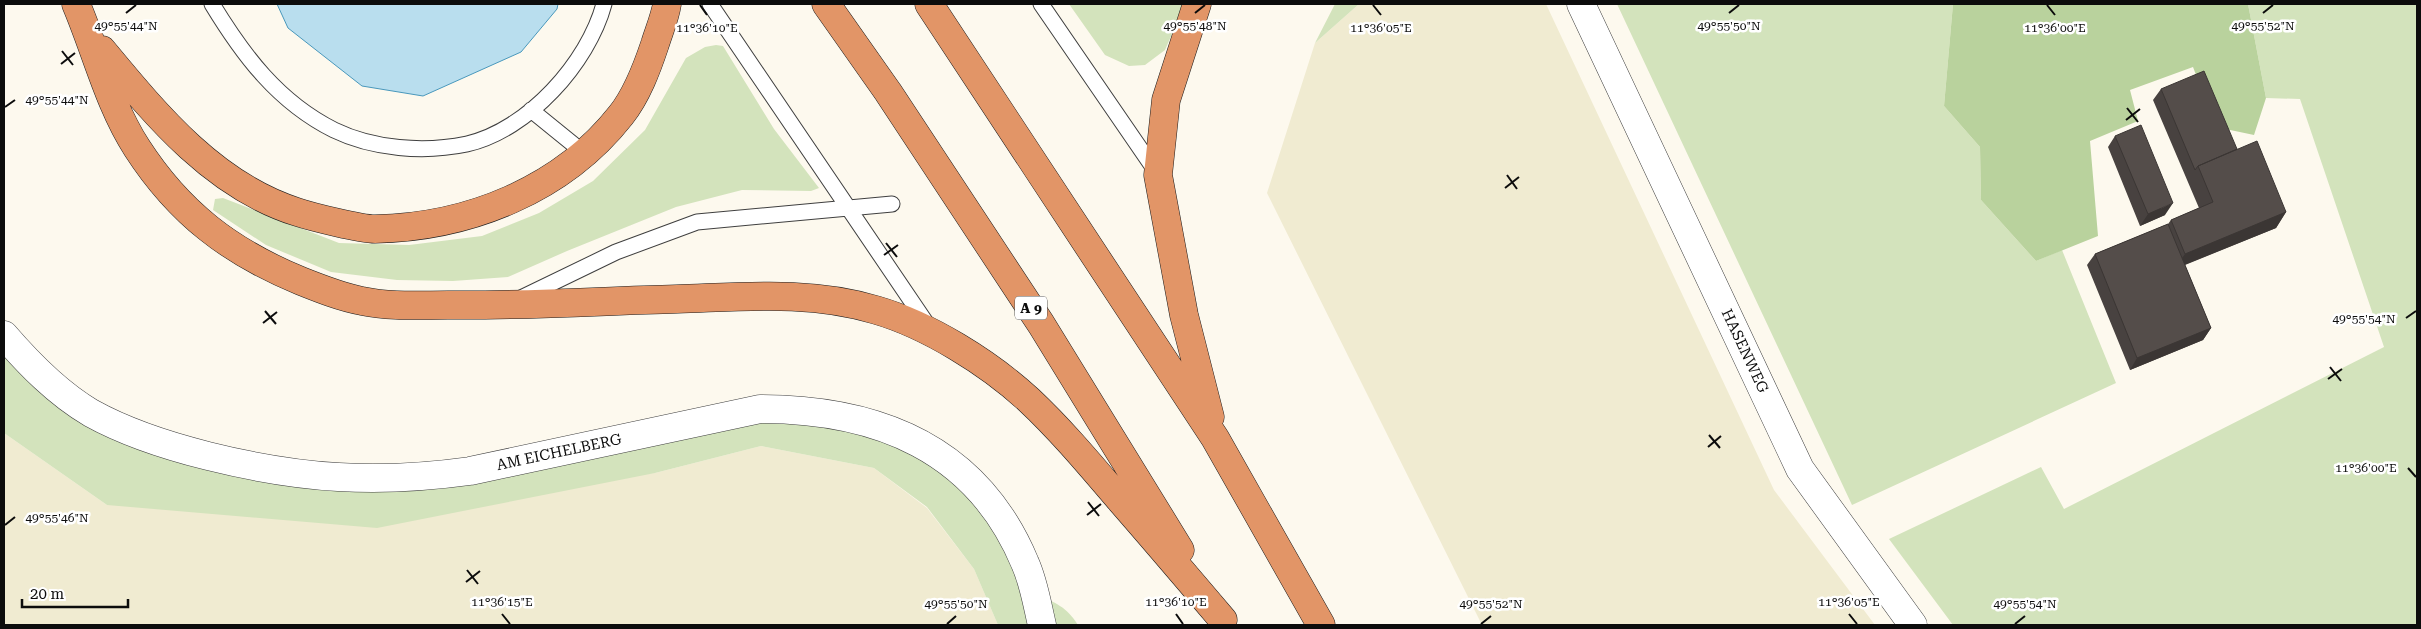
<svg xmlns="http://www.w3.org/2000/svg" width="2421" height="629" viewBox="0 0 2421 629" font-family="'Roboto Serif',serif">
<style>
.farmland{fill:#f0ebd1}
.green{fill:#d3e3bc}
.forest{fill:#b9d29d}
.water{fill:#b9deee;stroke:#4998bc}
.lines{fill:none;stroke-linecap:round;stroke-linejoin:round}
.service-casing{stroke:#3f3f3f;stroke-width:17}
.minor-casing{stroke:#3f3f3f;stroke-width:29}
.motorway-casing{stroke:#1d1d1d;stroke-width:29}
.service{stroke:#fff;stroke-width:15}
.minor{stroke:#fff;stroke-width:28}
.motorway{stroke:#e29567;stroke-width:28}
.wall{fill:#484240}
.shaded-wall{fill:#3b3634}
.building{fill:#544d4a;stroke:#3b3634}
.ticks{fill:none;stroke:#0c0c0c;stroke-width:2}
.labels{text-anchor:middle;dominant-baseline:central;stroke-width:5;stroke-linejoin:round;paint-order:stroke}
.shield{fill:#fff;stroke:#555;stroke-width:1}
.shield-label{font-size:14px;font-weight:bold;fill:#0c0c0c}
.street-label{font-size:15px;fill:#0c0c0c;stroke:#fff}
.ticks-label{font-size:12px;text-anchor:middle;fill:#0c0c0c;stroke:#fff;stroke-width:5;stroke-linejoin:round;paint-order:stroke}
</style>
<rect width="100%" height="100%" fill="#fdf9ee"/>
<path class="farmland" d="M1359 4H1546L1774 490 1875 625H1482L1267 193 1315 43Z
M4 433 107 505 655 473 761 446 874 468 927 508 974 569 998 625H4Z"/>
<path class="green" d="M1069 4H1185L1165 50 1145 65 1129 66 1105 55Z
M1335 4H1359L1315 43Z
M1617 4H1953L1944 106 1980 147 1981 200 2036 261 2062 250 2116 383 1852 505Z
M2248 4H2417V625H1953L1889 539 2041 467 2064 509 2384 347 2300 99 2266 98Z
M716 45 723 46 774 129 819 188 811 191 742 190 676 207 567 251 508 277 453 281 397 280 331 272 266 245 213 210 215 199 223 198 339 243 409 245 482 236 539 213 593 181 645 130 686 58 705 47Z
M4 335 133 433 364 479 707 419 836 414 969 477 1036 595C1055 602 1067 607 1078 625H998L974 569 927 507 874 468 761 446 655 473 377 528 107 505 4 433Z"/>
<path class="forest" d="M1953 4H2248L2266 98 2254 135 2216 127 2193 67 2130 90 2138 121 2090 141 2098 236 2036 261 1981 200 1980 147 1944 106Z"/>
<path class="water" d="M277 4H558L557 9 521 52 423 96 362 86 288 28Z"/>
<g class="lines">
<g class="service-casing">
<path id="service" d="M212 4C243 55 278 102 334 130 373 149 424 153 467 144 528 130 588 63 604 4
M710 4 929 327
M1041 4 1157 173
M531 110 584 153
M519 299 616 252 697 222 892 204"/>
</g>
<g class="minor-casing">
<path id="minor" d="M1581 4 1800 469 1913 625
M4 335C29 364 57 393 91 413 127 433 168 446 208 456 300 479 376 484 470 471L760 409C877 409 977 448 1025 563 1034 583 1037 604 1042 625"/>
</g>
<g class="motorway-casing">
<path id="motorway" d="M76 4C96 51 109 105 137 148 179 213 230 252 301 281 321 289 341 297 362 301 390 307 420 305 448 305 524 306 600 301 677 299 743 297 811 290 876 310 928 325 989 363 1029 400 1062 431 1091 466 1121 501 1155 540 1189 580 1223 620
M826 4 888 92 1041 324 1180 550
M929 4 1215 438 1321 625
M1197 4 1166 100 1158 175 1184 315 1210 417
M102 50C156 115 214 186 297 212 312 217 361 229 375 229 469 227 562 190 621 115 637 95 647 68 655 44 659 31 665 17 667 4"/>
</g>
<use href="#service" class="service"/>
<use href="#minor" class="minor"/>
<use href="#motorway" class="motorway"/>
</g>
<path class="wall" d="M2161 89 2237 149 2286 212 2276 228 2185 265 2211 328 2203 340 2130 370 2087 265 2095 254 2168 224 2171 220 2199 208 2153 100Z
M2115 136 2165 215 2140 226 2108 147Z"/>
<path class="shaded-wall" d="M2173 203 2165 215 2140 226 2148 214Z
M2286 212 2276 228 2174 269 2185 254Z
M2211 328 2203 340 2130 370 2137 358Z"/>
<path class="building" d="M2204 71 2237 149 2198 166 2195 170 2161 89Z
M2141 125 2173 203 2148 214 2115 136Z
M2257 141 2286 212 2185 254 2171 220 2213 202 2198 166Z
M2168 224 2211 328 2137 358 2095 254Z"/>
<path class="ticks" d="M700 5 707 15M1373 5 1381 15M2047 5 2055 15M126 13 136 5M1195 13 1205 5M1729 13 1739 5M2263 13 2273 5M62 51 73 65M61 64 75 53M5 107 15 100M2127 108 2138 122M2126 120 2140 109M1507 175 1517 189M1505 188 1519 177M886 243 897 257M884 255 898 245M265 311 276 324M2406 318 2416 311M263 323 277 312M2330 367 2341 381M2328 379 2342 369M1709 435 1720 448M1708 447 1721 436M2408 468 2416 477M1088 502 1099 516M1087 515 1101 504M5 525 15 517M467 570 478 584M466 582 480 571M502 614 510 624M1176 614 1183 624M1849 614 1857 624M947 624 956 616M1481 624 1491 616M2015 624 2025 616"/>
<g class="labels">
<rect class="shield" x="1015" y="296.5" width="32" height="23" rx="4"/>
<g class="shield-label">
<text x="1031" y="308">A 9</text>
</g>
<g class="street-label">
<text transform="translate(1745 351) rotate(65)">HASENWEG</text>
<text transform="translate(559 452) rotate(-12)">AM EICHELBERG</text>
</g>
</g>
<g class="ticks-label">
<text x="126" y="30">49°55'44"N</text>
<text x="1195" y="30">49°55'48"N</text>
<text x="1729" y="30">49°55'50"N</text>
<text x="2263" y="30">49°55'52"N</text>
<text x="707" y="32">11°36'10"E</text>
<text x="1381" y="32">11°36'05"E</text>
<text x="2055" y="32">11°36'00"E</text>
<text x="57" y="104">49°55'44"N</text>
<text x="2364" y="323">49°55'54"N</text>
<text x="2366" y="472">11°36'00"E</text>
<text x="57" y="522">49°55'46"N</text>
<text x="502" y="606">11°36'15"E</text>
<text x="1176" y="606">11°36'10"E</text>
<text x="1849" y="606">11°36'05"E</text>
<text x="956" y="608">49°55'50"N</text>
<text x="1491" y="608">49°55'52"N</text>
<text x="2025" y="608">49°55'54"N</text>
</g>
<rect width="2421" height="629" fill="none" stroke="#0c0c0c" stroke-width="10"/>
<path d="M22 599v8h106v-8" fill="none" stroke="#0c0c0c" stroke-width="2.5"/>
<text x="30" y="599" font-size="15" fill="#0c0c0c" stroke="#ffffff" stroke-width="4" paint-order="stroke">20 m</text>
</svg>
